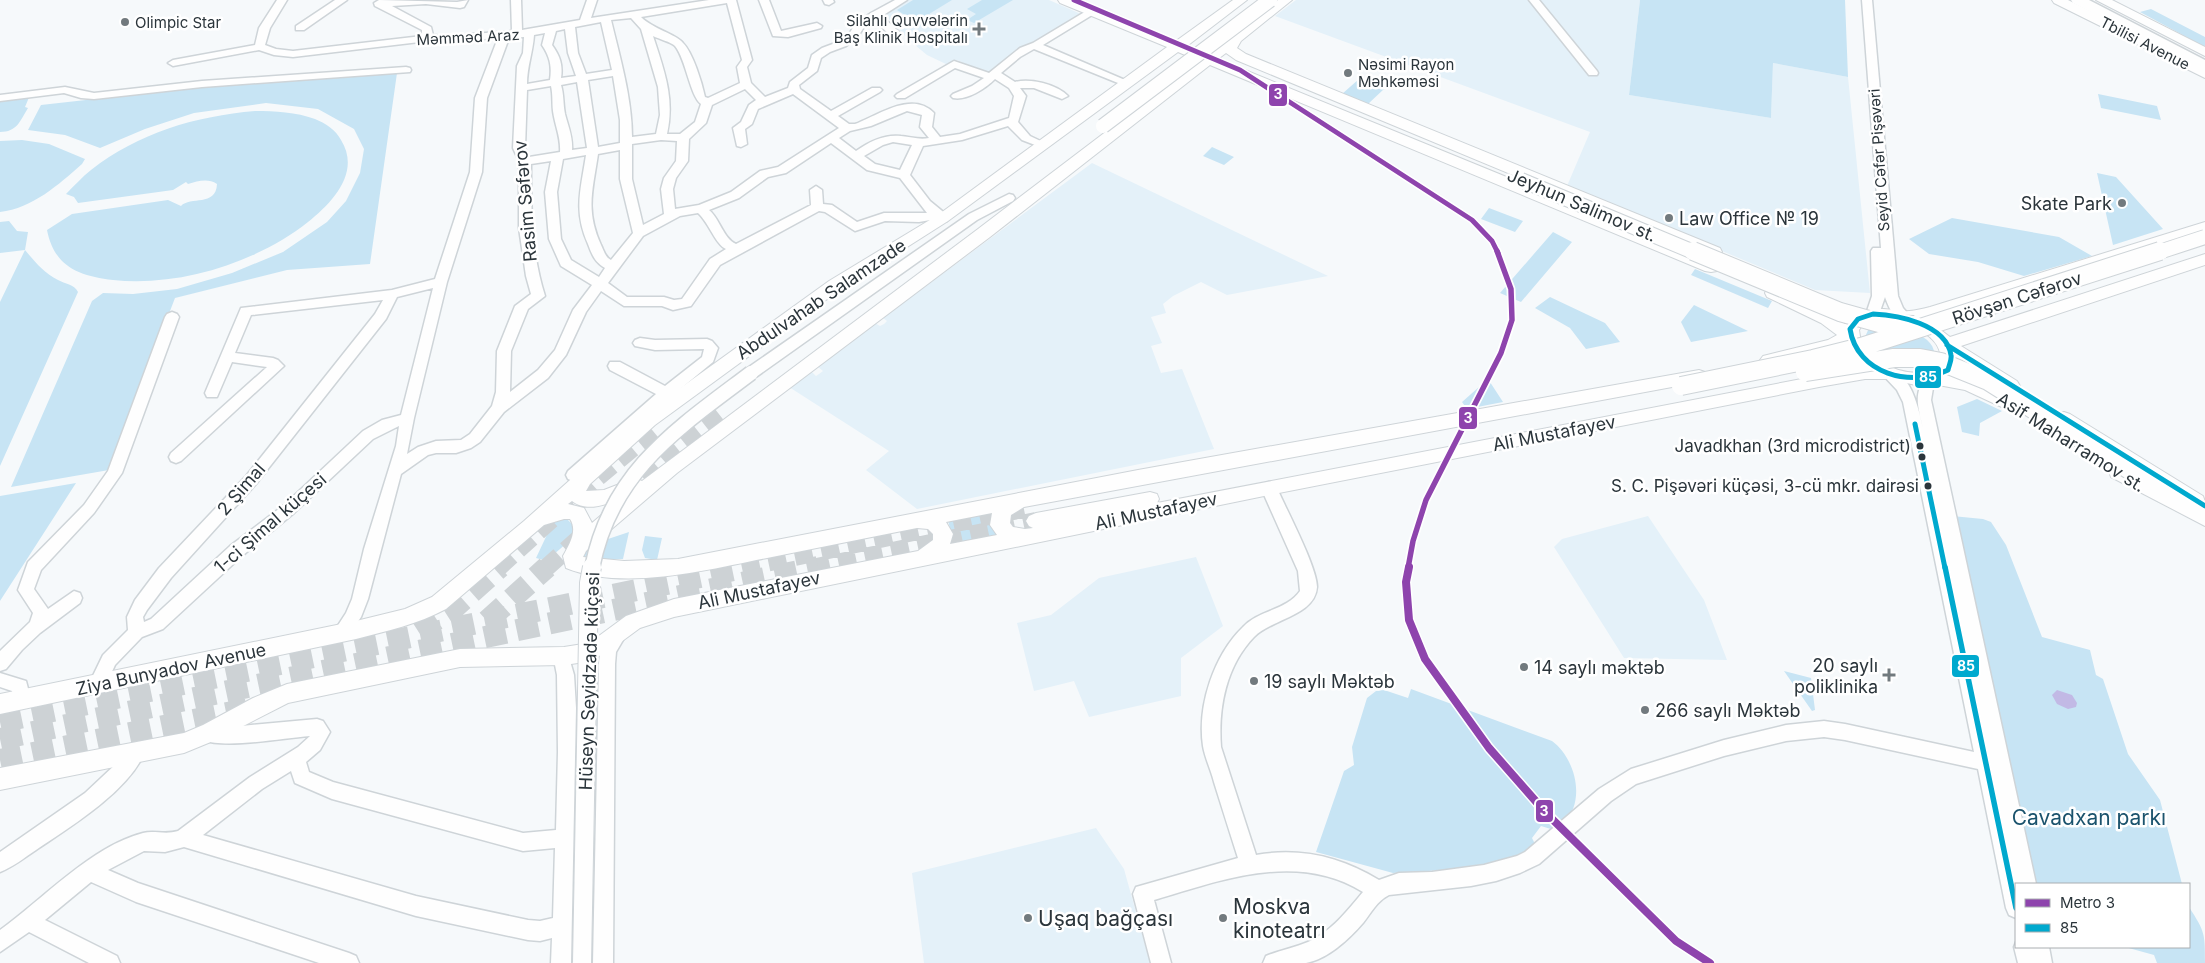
<svg xmlns="http://www.w3.org/2000/svg" width="2205" height="963" viewBox="0 0 2205 963" font-family="Inter,sans-serif">
<style>
.built{fill:#e4f1f9}
.green{fill:#c7e4f4}
.water{fill:#c2b9e5}
.lines{fill:none;stroke-linecap:round;stroke-linejoin:round}
.major-tunnel-far1{stroke:#cdd2d5;stroke-width:18;stroke-dasharray:18 9;stroke-linecap:butt}
.major-tunnel{stroke:#cdd2d5;stroke-width:22;stroke-dasharray:22 11;stroke-linecap:butt}
.minor-casing{stroke:#ced4d8;stroke-width:3}
.major-casing{stroke:#ced4d8;stroke-width:2}
.highway-casing{stroke:#ced4d8;stroke-width:3}
.minor{fill:#fefefe;fill-rule:evenodd}
.major{fill:#fefefe;fill-rule:evenodd}
.highway{fill:#fefefe;fill-rule:evenodd}
.minor-bridge-far1-casing{stroke:#ced4d8;stroke-width:17;stroke-linecap:butt}
.minor-bridge-casing{stroke:#ced4d8;stroke-width:20;stroke-linecap:butt}
.major-bridge-far1-casing{stroke:#ced4d8;stroke-width:16;stroke-linecap:butt}
.major-bridge-casing{stroke:#ced4d8;stroke-width:20;stroke-linecap:butt}
.minor-bridge-far1{stroke:#fefefe;stroke-width:14}
.minor-bridge{stroke:#fefefe;stroke-width:18}
.major-bridge-far1{stroke:#fefefe;stroke-width:14}
.major-bridge{stroke:#fefefe;stroke-width:18}
.bus-1-far1-casing{stroke:#fff;stroke-width:9}
.bus-1-casing{stroke:#fff;stroke-width:9}
.bus-1-far1{stroke:#00a9ce;stroke-width:5}
.bus-1{stroke:#00a9ce;stroke-width:5.5}
.metro-1-far2-casing{stroke:#fff;stroke-width:8}
.metro-1-far1-casing{stroke:#fff;stroke-width:9}
.metro-1-casing{stroke:#fff;stroke-width:11}
.metro-1-far2{stroke:#8e44ad;stroke-width:5}
.metro-1-far1{stroke:#8e44ad;stroke-width:5.5}
.metro-1{stroke:#8e44ad;stroke-width:8}
.poi-dot{fill:#727a7e;stroke:#fff;stroke-width:2}
.bus-dot{fill:#2b353b;stroke:#fff;stroke-width:2}
.labels{text-anchor:middle;dominant-baseline:central;stroke-width:5;stroke-linejoin:round;paint-order:stroke}
.far-poi-label{font-size:15px;fill:#2b353b;stroke:#fff;text-anchor:start}
.far-street-label{font-size:15px;fill:#2b353b;stroke:#fff}
.bus-label{font-size:17px;fill:#2b353b;stroke:#fff;text-anchor:end}
.street-label{font-size:18px;fill:#2b353b;stroke:#fff}
.poi-label{font-size:18px;fill:#2b353b;stroke:#fff;text-anchor:start}
.near-park-label{font-size:21px;fill:#1b536d;stroke:#fff}
.near-poi-label{font-size:21px;fill:#2b353b;stroke:#fff;text-anchor:start}
.line-badge{stroke:#fff;stroke-width:2}
.badge-label{font-size:14px;text-anchor:middle;font-weight:bold;fill:#fff}
</style>
<rect width="100%" height="100%" fill="#f6f9fb"/>
<path class="built" d="M905 0H1049L1081 14 988 74 957 60 948 65 927 55 909 40 888 18 878 11Z
M1296 0H1640L1629 95 1771 118 1773 63 1848 77 1870 293 1815 290 1567 186 1590 132 1275 16Z
M1092 163 1328 276 1227 295 1201 282 1173 296 1163 304 1166 313 1151 317 1162 343 1151 346 1161 373 1182 369 1214 449 917 509 866 470 889 451 789 387 811 371 816 376 819 374 823 371 817 366 873 322 880 326 884 324 887 321 883 318Z
M1648 516 1704 600 1727 660 1624 658 1554 547 1562 539Z
M1196 557 1223 626 1181 658V696L1089 717 1074 681 1034 691 1017 623 1051 615 1099 578Z
M1096 828 1124 869 1150 963H924L912 873Z"/>
<path class="green" d="M913 0H952L916 22 897 10Z
M982 0H1013L974 23 967 20 976 14 967 9Z
M1640 0H1845L1848 77 1773 63 1771 118 1629 95Z
M2151 9 2205 37V47L2140 12Z
M397 73 370 264 287 270 175 298 109 470 11 487 92 301 103 293 133 294 177 289 232 273 283 252 327 222 346 201 360 173 364 149 354 129 318 109 266 103 194 113 145 129 100 148 65 135 28 130 41 105 193 88Z
M1359 79 1384 89 1368 104 1342 94Z
M2098 94 2157 106 2161 120 2101 108Z
M30 95 25 107 28 108C20 121 17 132 0 132V99Z
M255 111C275 111 296 112 315 119 325 123 336 130 341 140 361 172 333 202 308 222 256 263 179 287 113 280 78 276 54 266 47 230L72 214 168 200 181 206C190 196 216 207 217 184 208 178 198 181 188 184L186 182 173 190 78 203 74 197 66 194C74 186 82 177 91 170 138 133 196 116 255 111Z
M22 140 49 144 85 159 82 164C58 185 33 208 0 212V141Z
M1212 147 1234 157 1224 165 1203 156Z
M2097 173 2116 177 2163 229 2113 245Z
M1489 208 1523 221 1515 232 1481 219Z
M1952 218 2059 237 2092 256 2024 276 1978 262 1929 254 1909 239Z
M9 221 17 231 28 232 25 250C35 262 44 273 58 280 65 284 74 284 78 292L0 466V302L25 250 0 253V222Z
M1553 232 1572 242 1521 302 1500 293Z
M1695 269 1772 301 1768 308 1691 275Z
M1550 297 1605 323 1620 342 1586 349 1570 328 1535 308Z
M1694 305 1748 331 1691 342 1681 322Z
M1869 328C1891 331 1933 327 1935 356L1923 367C1900 370 1875 359 1865 337Z
M1488 379 1503 402 1467 409 1462 402Z
M1977 399 2002 411 1980 423 1979 436 1962 432 1957 407Z
M76 483 0 601V496Z
M992 511 999 537 954 547 948 520Z
M1952 516 1983 519 1991 522 2006 545 2042 637 2090 650 2096 675 2103 679 2128 754 2160 800 2182 884H2034Z
M559 519H567L573 525 575 533C568 544 556 551 547 561L536 558 552 524Z
M629 532 623 559 584 560 580 553 596 543Z
M645 536 662 538 657 560 645 558 642 550Z
M1784 671 1811 678 1815 710 1812 711Z
M1411 689 1552 741C1571 755 1582 786 1573 809 1569 818 1561 824 1554 830L1541 826 1532 838 1536 846 1509 862 1481 868 1393 873 1316 852 1344 771 1354 765 1352 747 1367 698 1376 691 1384 690 1408 698Z
M2189 907C2205 932 2205 933 2205 963H2157L2154 955 2125 947H2189Z"/>
<path class="water" d="M2057 690 2072 695 2077 703 2076 707 2068 709 2057 704 2052 695Z"/>
<g class="lines">
<path class="major-tunnel-far1" d="M624 497 668 458 727 411
M498 568 597 478 653 431
M546 568 584 534
M742 568 1032 507
M812 568 1036 521"/>
<path class="major-tunnel" d="M487 621 547 567
M418 631 454 608 500 567
M0 722 748 567
M0 739 818 567
M0 760 247 709"/>
<g class="minor-casing">
<path id="minor" d="M277 0H287L270 28 265 45 276 49 293 51 422 36V30L375 6 374 3 379 0 457 2 468 0 464 7 460 8 426 4 392 6 431 27 433 35 444 36 512 31 511 0H521L522 30 580 20 587 0H597L591 18 709 0H736L752 60 747 67 751 83 765 97 788 88 790 82 808 68 812 55 822 48 838 42 849 34 856 23 871 13 895 0H907L882 16 899 32V36H891L874 20 864 27 857 38 846 46 830 52 821 58 817 71 799 85 800 89 831 111 872 88H880L882 90 880 92 838 116 849 124H855C877 116 912 90 934 113L932 127 940 137 960 134 1009 118 1014 96 1009 88 995 79C986 88 967 101 953 98L951 96 953 94 972 86 984 78 955 68 905 98H897L895 96 897 94 954 61 989 73 1020 48 1033 43 1088 10H1096L1097 12 1043 45 1132 83 1127 86 1123 85 1034 49 1020 57 1001 73 1015 82C1030 78 1056 84 1068 96L1062 99 1034 88H1020L1026 96 1018 122 1030 136 1049 145 1043 148 1022 140 1008 126 962 140 923 146 910 175 930 201 947 215 949 218 947 221 943 222 936 219 919 222 885 221 855 231 825 212 819 211 720 265 691 306 673 310 662 306H624L601 291 586 312 566 355 548 378 504 412 480 442 471 448 456 453H436L428 455 401 474 368 599 361 617 347 638 341 640 335 638 333 633 346 613 352 599 364 549 396 446 399 426 373 439 294 513 242 556 163 629 142 637 115 665 104 689 98 692 92 689 89 684 103 655 128 630 127 617 135 600 159 568 246 476 375 314 383 300 251 315 235 353 273 358 278 360 284 366 181 461 176 463 171 461 169 457 171 453 267 367 232 362 217 397H207L205 393 241 308 392 290 435 279 470 172 475 98 498 38 444 42 428 41 293 57 274 55 259 50 173 66 168 63 173 60 255 45 259 28ZM727 3 742 60 737 67 740 83 708 98 705 97C702 83 693 53 683 43 676 34 653 29 641 17ZM631 18 641 29 658 87 660 115 656 134 632 137C632 98 620 58 611 20ZM601 22 612 70 586 74 578 53 575 27ZM565 29 568 53 576 76 561 78C563 65 560 56 552 45L556 31ZM545 33 542 45C550 57 552 66 550 80L527 84C527 66 533 52 534 35ZM653 36C659 39 671 42 675 46 686 59 690 96 701 104L695 122 680 134H667C675 98 664 70 653 36ZM524 37 523 53 517 66 513 148 519 161V228L526 276 531 294 515 306 497 351 496 392 492 406 470 434 461 440 436 441 418 447 407 454 414 418 447 282 482 172 487 98 509 38ZM613 76 620 120V143L598 147 588 80ZM577 82 587 148 572 150C573 137 568 126 565 114 563 104 564 95 561 85ZM551 86C553 95 552 102 553 111 555 126 561 137 560 152L529 157 525 148 527 90ZM745 89 756 100 749 105 741 122 733 128 737 146 741 147 747 144 745 129 752 124 758 109 793 94 839 128 778 167 760 171 731 192 699 205 675 209 673 189 676 178 688 161 689 139 706 123 712 105ZM907 111 922 115 920 127 929 138C919 140 912 137 901 136 885 134 870 141 856 151L839 138 850 131 871 126ZM661 140 677 141 676 161 664 178 661 189 664 214 643 225 632 179V144ZM893 142 912 145 900 170 875 164 864 156 883 145ZM831 143 867 170 900 178 927 213H884L857 222 832 205 823 204 822 190 816 186 810 190 811 205 736 244C723 238 720 219 709 210L739 198 768 177 786 173ZM620 150V179L633 233 611 260C605 257 604 251 601 245 585 210 593 189 598 154ZM586 155C581 189 573 210 588 244 592 255 595 262 605 268L599 277 571 260 561 239 557 192 563 159ZM551 161 545 192 549 239 561 266 592 285 573 310 555 350 538 370 510 392 511 351 528 309 545 296C531 252 531 209 531 164ZM698 213C709 223 716 245 726 249L710 259 682 299 674 300 664 297H627L608 283 643 236 680 216ZM433 288 401 415 382 420 363 431 284 505 230 546 151 619 144 622 143 617 147 610 171 578 256 484 386 319 397 297Z
M335 0H347L304 30H296V26Z
M759 0H769L781 31 817 23 822 26 821 28 788 37 773 36Z
M823 0H833L834 2 829 5 825 4Z
M1529 0H1539L1597 71 1598 73 1597 75H1589Z
M1862 0H1872L1898 296 1903 308 1911 317 1909 320C1895 324 1889 308 1885 297L1878 317H1868L1866 314 1872 296 1871 251 1873 248H1881Z
M406 67 410 68 411 70 410 72 202 87 94 99 81 98 64 93 0 101V95L65 87 94 93 202 81Z
M1009 194 1013 195 1015 198 1013 201 977 220 756 377H746L744 373 746 369 969 214Z
M172 312 177 314 179 317 122 473 94 513 41 570 34 589 48 609 74 591 80 593 82 598 80 603 40 633 22 650 6 669 0 671V651L30 622 33 613 18 590 28 562 84 505 108 471 165 317 167 314Z
M640 338 655 340 707 339 712 341 718 348 713 362 640 422 578 479 573 481 568 479 566 475 568 471 656 394 610 370 608 366 610 362H620L665 386 702 357 704 349 655 350 635 346 633 343 635 340Z
M1888 368C1912 375 1918 407 1923 428 1918 406 1912 392 1929 374H1939L1941 378 1933 388 1931 400 2036 884H2016V918L2009 915 2006 908 1978 769 1845 740 1824 737 1786 741 1724 756 1636 784 1611 801 1539 864 1520 873 1496 881 1471 886 1389 895C1377 901 1371 913 1363 923 1349 939 1328 959 1306 963 1293 963 1277 963 1263 963L1266 956C1280 950 1294 948 1308 942 1331 932 1347 911 1363 892 1297 851 1222 880 1154 900L1171 963H1151L1133 894 1136 887 1238 858C1230 833 1222 808 1214 782 1211 770 1205 758 1203 746 1197 706 1214 655 1243 627 1259 610 1287 610 1300 591L1298 571 1261 488 1264 484 1269 482 1274 484 1277 488C1286 509 1317 567 1317 587 1315 616 1271 619 1254 637 1226 666 1218 708 1221 747L1256 855C1301 847 1341 857 1379 880L1399 873 1432 872 1484 865 1517 856 1525 852 1599 789 1631 769 1724 740 1786 725 1824 721 1845 724 1974 752 1903 402 1897 390 1881 373 1883 369Z
M618 628 624 630 626 635 616 652 615 664 613 963H593L599 664C600 651 604 633 618 628Z
M550 650 568 654 574 675 576 708 571 963H551L552 938 540 941 528 940 416 916 184 847 165 852 144 851 108 870 138 883 349 953 356 956 359 963H319L136 902 91 882 45 920 117 956 120 963H89L29 932 0 952V930C43 899 92 846 143 833 154 830 165 835 178 831L250 777 298 747 310 736C283 738 226 749 203 740L200 734 203 728 209 726H241L317 719 323 721 330 732 320 750 306 762 309 772 333 782 523 833 556 830 558 752 557 675 555 665 544 662 542 657 544 652ZM291 771 295 783 332 799 523 851 555 848 553 918 540 921 528 920 416 896 203 835 262 789Z
M0 673 26 681 31 700 28 705 22 708 16 705 12 691 0 687Z
M135 746 141 748 144 754C126 793 70 827 36 850 24 858 13 867 0 872V852L85 793 117 763 129 748Z
M2016 942V947H2049L2052 963H2018L2014 947Z"/>
</g>
<g class="major-casing">
<path id="major" d="M1058 0H1075L1176 41 1233 0H1247L1187 46 1207 54 1278 0H1292L1241 41 1237 48 1246 54 1720 248 1722 252 1720 256H1708L1236 60 1226 53 1218 59 1717 263 1719 267 1717 271 1711 272 1705 271 1210 65 990 237 677 473 586 551 583 557 624 561 678 559 1138 470 1699 370 1705 372 1708 376 1705 380 1699 382 1024 507 1011 515 1010 523 1013 527 1025 529 1033 528 1029 526 1026 521 1029 516 1036 513 1150 492 1157 494 1159 499 1157 503 1864 367 1859 364 1845 346 1833 351 1769 366 1763 364 1760 360 1763 356 1828 340 1837 335 1821 323 1767 297 1765 293 1767 289 1773 287 1833 315 1845 324C1862 303 1880 309 1903 311 1911 312 1921 309 1930 307L2205 222V232L1926 319 1950 337 2205 254V265L1961 346 2017 381 2020 386 2017 391 2011 392 2005 391 1959 361 1954 374C1970 378 2006 387 2015 402L2012 407 2006 409 1965 390 1933 384 1920 386 1889 379H1865L1819 387 1269 495 674 617 640 628 606 653 585 662 564 665 460 667 288 703 218 739 184 753 0 790V768L184 733 203 725 253 698 287 684 460 649 564 647 583 644 592 641 626 616 674 599 918 551 933 540V534L928 529 917 528C868 538 820 547 772 557 711 569 625 592 566 568L563 556C569 545 578 531 570 519H564L544 525 446 609C418 624 387 631 356 639L0 714V694L356 621 405 609 432 597 524 521 643 415 829 281 938 215 1167 47 1060 3ZM1178 52 1199 61 978 229 642 481 635 478 604 490 586 491 590 484 655 425 841 289 948 221ZM1874 320C1900 320 1948 332 1940 367 1918 381 1877 368 1863 345 1860 341 1860 335 1859 330L1864 323ZM619 500 592 523 584 508 568 504 572 501C586 512 604 505 619 500ZM992 513 990 525 997 535 950 544 953 534 946 522Z
M2052 0H2068L2205 69V78L2054 3Z
M2096 0H2112L2205 47V56Z
M2064 412 2070 414 2203 496 2205 502 2201 507 2205 509V526L2111 477 2109 472 2111 467 2118 465 2144 478 2058 424 2055 419 2058 414Z"/>
</g>
<g class="highway-casing">
<path id="highway" d="M2071 0H2089L2205 60V71L2073 3Z"/>
</g>
<use href="#minor" class="minor"/>
<use href="#major" class="major"/>
<use href="#highway" class="highway"/>
<g class="minor-bridge-far1-casing">
<path id="minor-bridge-far1" d="M592 568C611 471 677 429 751 373"/>
</g>
<g class="minor-bridge-casing">
<path id="minor-bridge" d="M582 963 589 583 592 567"/>
</g>
<g class="major-bridge-far1-casing">
<path id="major-bridge-far1" d="M1103 126 1270 0
M1521 180 1696 253
M2156 253 2205 237"/>
</g>
<g class="major-bridge-casing">
<path id="major-bridge" d="M1693 251 1840 312 1883 324 1914 325
M1805 372 1894 358H1920L1941 362 1988 381 2139 476
M1681 386 1813 359 1861 347 2160 251"/>
</g>
<use href="#minor-bridge-far1" class="minor-bridge-far1"/>
<use href="#minor-bridge" class="minor-bridge"/>
<use href="#major-bridge-far1" class="major-bridge-far1"/>
<use href="#major-bridge" class="major-bridge"/>
<g class="bus-1-far1-casing">
<path id="bus-1-far1" d="M1873 314C1898 315 1946 324 1951 355 1952 360 1949 365 1948 370 1911 388 1857 374 1850 329L1858 319Z
M1947 345 2205 506
M1915 424 1945 568"/>
</g>
<g class="bus-1-casing">
<path id="bus-1" d="M1945 567 2016 908"/>
</g>
<use href="#bus-1-far1" class="bus-1-far1"/>
<use href="#bus-1" class="bus-1"/>
<g class="metro-1-far2-casing">
<path id="metro-1-far2" d="M1074 0 1240 70 1472 220 1492 241 1498 253"/>
</g>
<g class="metro-1-far1-casing">
<path id="metro-1-far1" d="M1408 568 1413 541 1426 500 1501 353 1512 320 1511 289 1497 251"/>
</g>
<g class="metro-1-casing">
<path id="metro-1" d="M1409 567 1406 582 1409 620 1425 659 1489 748 1547 814 1676 941 1710 963"/>
</g>
<use href="#metro-1-far2" class="metro-1-far2"/>
<use href="#metro-1-far1" class="metro-1-far1"/>
<use href="#metro-1" class="metro-1"/>
</g>
<g class="poi-dot">
<circle cx="125" cy="22" r="5"/>
<path d="M976.5 21.5h5v5h5v5h-5v5h-5v-5h-5v-5h5z"/>
<circle cx="1348" cy="73" r="5"/>
<circle cx="2122" cy="203" r="5"/>
<circle cx="1669" cy="218" r="5"/>
<circle cx="1524" cy="667" r="5"/>
<path d="M1886.5 667.5h5v5h5v5h-5v5h-5v-5h-5v-5h5z"/>
<circle cx="1254" cy="681" r="5"/>
<circle cx="1645" cy="710" r="5"/>
<circle cx="1028" cy="918" r="5"/>
<circle cx="1223" cy="918" r="5"/>
</g>
<g class="bus-dot">
<circle cx="1920" cy="446" r="4.5"/>
<circle cx="1922" cy="457" r="4.5"/>
<circle cx="1928" cy="486" r="4.5"/>
</g>
<g class="labels">
<g class="far-poi-label">
<text x="968" y="20" text-anchor="end">Silahlı Quvvələrin<tspan x="968" dy="17">Baş Klinik Hospitalı</tspan></text>
<text x="135" y="22">Olimpic Star</text>
<text x="1358" y="64">Nəsimi Rayon<tspan x="1358" dy="17">Məhkəməsi</tspan></text>
</g>
<g class="far-street-label">
<text transform="translate(468 37) rotate(-3)">Məmməd Araz</text>
<text transform="translate(2145 43) rotate(27)">Tbilisi Avenue</text>
<text transform="translate(1879 160) rotate(-94)">Seyid Cəfər Pişəvəri</text>
</g>
<g class="bus-label">
<text x="1911" y="446">Javadkhan (3rd microdistrict)</text>
<text x="1919" y="486">S. C. Pişəvəri küçəsi, 3-cü mkr. dairəsi</text>
</g>
<g class="street-label">
<text transform="translate(525 201) rotate(-95)">Rasim Səfərov</text>
<text transform="translate(1582 205) rotate(23)">Jeyhun Salimov st.</text>
<text transform="translate(2017 298) rotate(-18)">Rövşən Cəfərov</text>
<text transform="translate(821 299) rotate(-34)">Abdulvahab Salamzade</text>
<text transform="translate(1554 433) rotate(-11)">Ali Mustafayev</text>
<text transform="translate(2071 442) rotate(32)">Asif Maharramov st.</text>
<text transform="translate(241 489) rotate(-49)">2 Şimal</text>
<text transform="translate(1156 511) rotate(-12)">Ali Mustafayev</text>
<text transform="translate(270 523) rotate(-41)">1-ci Şimal küçesi</text>
<text transform="translate(759 590) rotate(-12)">Ali Mustafayev</text>
<text transform="translate(171 669) rotate(-12)">Ziya Bunyadov Avenue</text>
<text transform="translate(589 681) rotate(-88)">Hüseyn Seyidzadə küçəsi</text>
</g>
<g class="poi-label">
<text x="2112" y="203" text-anchor="end">Skate Park</text>
<text x="1679" y="218">Law Office № 19</text>
<text x="1878" y="665" text-anchor="end">20 saylı<tspan x="1878" dy="21">poliklinika</tspan></text>
<text x="1534" y="667">14 saylı məktəb</text>
<text x="1264" y="681">19 saylı Məktəb</text>
<text x="1655" y="710">266 saylı Məktəb</text>
</g>
<g class="near-park-label">
<text x="2089" y="817">Cavadxan parkı</text>
</g>
<g class="near-poi-label">
<text x="1233" y="906">Moskva<tspan x="1233" dy="24">kinoteatrı</tspan></text>
<text x="1038" y="918">Uşaq bağçası</text>
</g>
</g>
<g class="line-badge">
<rect x="1268" y="83" width="20" height="24" rx="5" fill="#8e44ad"/>
<rect x="1914" y="365" width="28" height="24" rx="5" fill="#00a9ce"/>
<rect x="1458" y="406" width="20" height="24" rx="5" fill="#8e44ad"/>
<rect x="1951" y="654" width="29" height="24" rx="5" fill="#00a9ce"/>
<rect x="1535" y="799" width="19" height="24" rx="5" fill="#8e44ad"/>
</g>
<g class="badge-label">
<text x="1278" y="99">3</text>
<text x="1928" y="382">85</text>
<text x="1468" y="423">3</text>
<text x="1966" y="671">85</text>
<text x="1544" y="816">3</text>
</g>
<rect x="2015" y="883" width="175" height="65" fill="#ffffff" stroke="#aaaeb1"/>
<rect x="2025" y="899" width="25" height="8" fill="#8e44ad" stroke="#aaaeb1"/>
<text x="2060" y="908" font-size="15" fill="#2b353b">Metro 3</text>
<rect x="2025" y="924" width="25" height="8" fill="#00a9ce" stroke="#aaaeb1"/>
<text x="2060" y="933" font-size="15" fill="#2b353b">85</text>
</svg>
